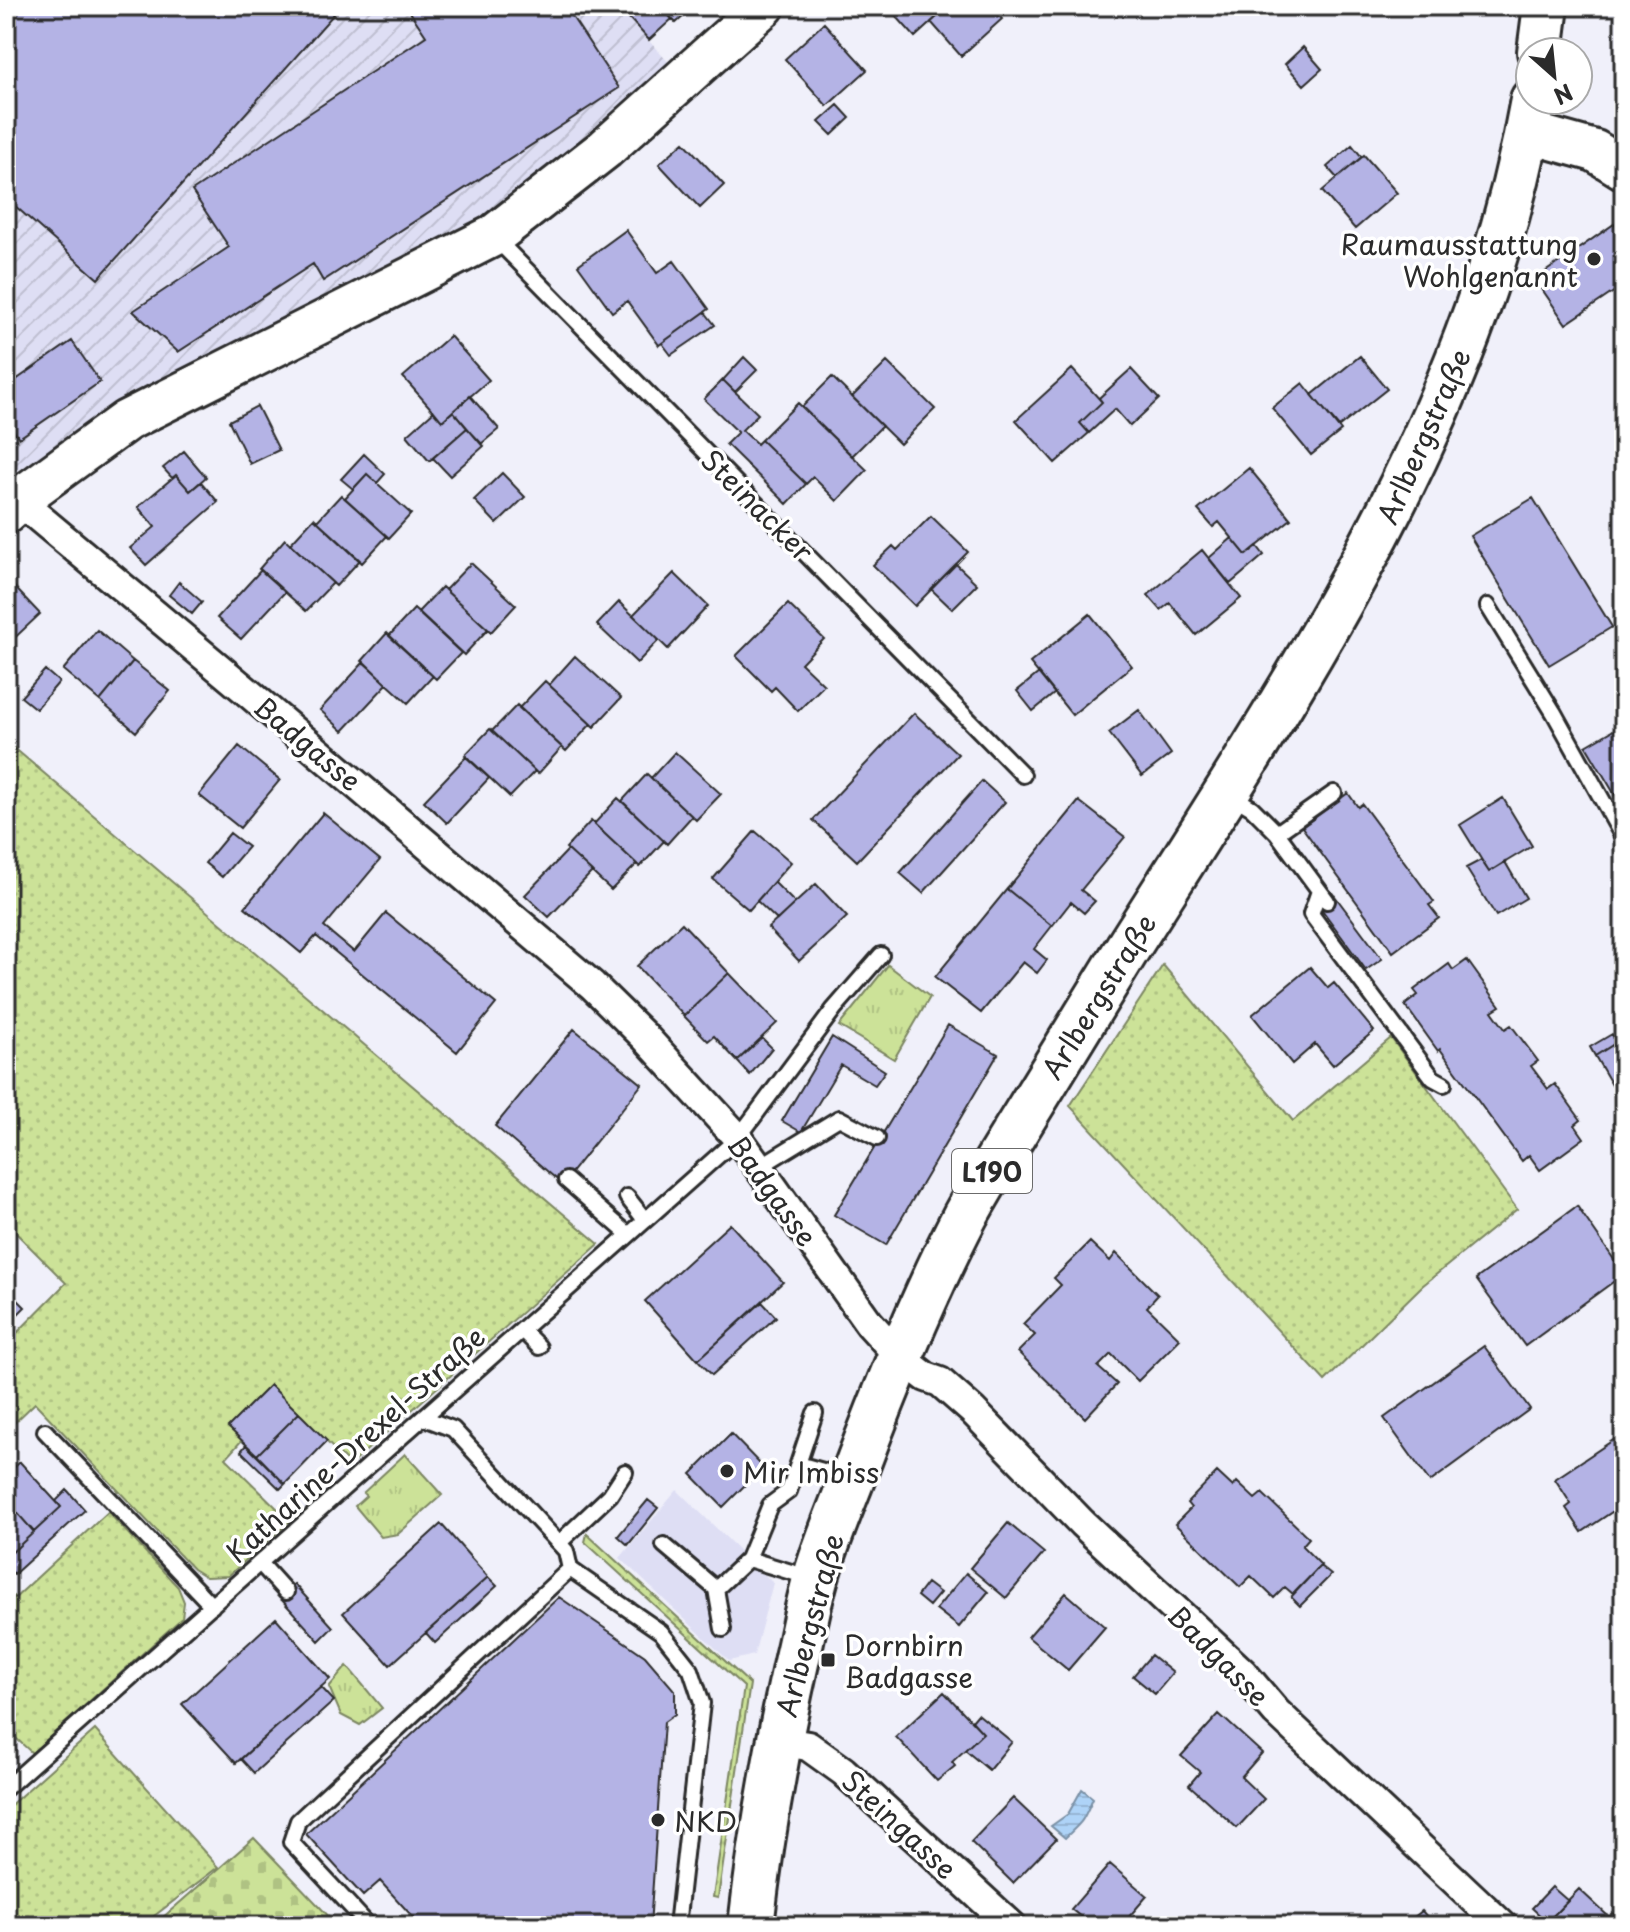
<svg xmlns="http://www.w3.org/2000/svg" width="1630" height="1932" viewBox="0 0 1630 1932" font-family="'Playpen Sans',sans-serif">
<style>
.built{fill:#dedef4}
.industrial{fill:url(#industrial-furrows)}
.grass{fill:url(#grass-dots);stroke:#7c8662;stroke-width:2}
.cemetery{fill:url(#cemetery-stones);stroke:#7c8662;stroke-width:2}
.park{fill:url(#park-tufts);stroke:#7c8662;stroke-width:2}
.water{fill:url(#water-rules);stroke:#7a90a5;stroke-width:2}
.building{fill:#b4b3e5;stroke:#2b2b2b;stroke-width:2}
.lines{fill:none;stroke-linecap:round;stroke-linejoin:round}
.lane-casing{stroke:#2b2b2b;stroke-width:20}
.street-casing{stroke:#2b2b2b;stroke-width:34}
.secondary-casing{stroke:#2b2b2b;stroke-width:46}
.primary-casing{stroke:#2b2b2b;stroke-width:50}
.lane{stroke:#fff;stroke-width:14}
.street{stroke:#fff;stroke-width:28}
.secondary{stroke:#fff;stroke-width:40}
.primary{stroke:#fff;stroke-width:44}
.poi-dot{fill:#2b2b2b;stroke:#fff;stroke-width:3}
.labels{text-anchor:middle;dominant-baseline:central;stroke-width:7;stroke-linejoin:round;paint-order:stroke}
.shield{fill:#fff;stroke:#6b6b6b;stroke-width:2}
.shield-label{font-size:26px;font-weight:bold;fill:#2b2b2b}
.poi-label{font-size:28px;fill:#2b2b2b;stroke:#fff;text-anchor:start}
.street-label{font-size:28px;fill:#2b2b2b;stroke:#fff}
</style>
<defs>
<pattern id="industrial-furrows" width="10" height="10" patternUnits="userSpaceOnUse" patternTransform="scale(2)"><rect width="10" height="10" fill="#dedef4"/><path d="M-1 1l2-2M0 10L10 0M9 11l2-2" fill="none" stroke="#bfbfd1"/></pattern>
<pattern id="grass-dots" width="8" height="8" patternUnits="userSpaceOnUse" patternTransform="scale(2)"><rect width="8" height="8" fill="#cce298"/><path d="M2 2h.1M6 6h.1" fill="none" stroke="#afc283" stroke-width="1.8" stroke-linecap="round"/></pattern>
<pattern id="cemetery-stones" width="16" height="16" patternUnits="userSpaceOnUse" patternTransform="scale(2)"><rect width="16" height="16" fill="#cce298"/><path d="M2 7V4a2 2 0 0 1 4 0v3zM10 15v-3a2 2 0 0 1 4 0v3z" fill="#afc283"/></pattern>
<pattern id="park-tufts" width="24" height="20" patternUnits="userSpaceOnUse" patternTransform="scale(2)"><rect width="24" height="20" fill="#cce298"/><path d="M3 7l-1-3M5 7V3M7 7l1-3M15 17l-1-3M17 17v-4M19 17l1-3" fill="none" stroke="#afc283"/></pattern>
<pattern id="water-rules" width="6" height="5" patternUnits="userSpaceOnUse" patternTransform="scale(2)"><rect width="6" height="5" fill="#aed3f7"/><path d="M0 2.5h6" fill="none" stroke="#96b5d4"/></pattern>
</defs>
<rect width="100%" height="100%" fill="#f0f0fa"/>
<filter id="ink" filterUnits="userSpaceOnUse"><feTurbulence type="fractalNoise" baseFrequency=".0125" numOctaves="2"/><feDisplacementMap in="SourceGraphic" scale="16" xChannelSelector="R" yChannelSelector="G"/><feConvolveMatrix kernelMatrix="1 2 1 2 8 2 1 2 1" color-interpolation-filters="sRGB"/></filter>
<g filter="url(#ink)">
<path class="built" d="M677 1490 773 1583 754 1655 729 1661 620 1558Z"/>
<path class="industrial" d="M6 6H617L672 66 557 170 455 238 121 405 15 472 6 464Z"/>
<path class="grass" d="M6 741 599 1244 350 1465 270 1385 229 1427 242 1440 226 1458 290 1521 228 1576 206 1577 193 1569 35 1403 6 1431V1344L66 1283 6 1223Z
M1163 965 1293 1121 1391 1038 1517 1209 1422 1286 1325 1381 1070 1106Z
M108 1512 178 1587 184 1602 182 1618 32 1753 6 1729V1589L15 1598Z
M587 1534 750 1684 718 1898 713 1897 744 1687 585 1542Z
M95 1730 218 1867 141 1926H6V1809Z"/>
<path class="cemetery" d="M254 1838 338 1926H153Z"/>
<path class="park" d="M888 965 930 997 894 1059 839 1026Z
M405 1454 442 1495 398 1534 381 1537 355 1506 366 1496 363 1493Z
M347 1666 382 1708 360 1725 341 1715 329 1687Z"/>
<path class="water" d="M1082 1789 1093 1798C1082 1822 1085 1819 1065 1838L1051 1826 1068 1814Z"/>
<path class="building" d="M6 6H341L98 279 6 198Z
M406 6H565L619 88 323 281 313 264 178 352 133 311 229 247 192 191 426 36Z
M618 6H660L672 19 649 40Z
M660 6H695L676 23Z
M887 6H949L915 37Z
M949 6H990L1002 19 961 56 931 22Z
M824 23 867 70 827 106 785 59Z
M1303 47 1322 69 1304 85 1285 64Z
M838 105 850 118 832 135 819 122Z
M684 142 724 185 700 208 659 164Z
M1352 145 1362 157 1337 178 1327 167Z
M1364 155 1397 193 1355 229 1322 191Z
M1614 224 1624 238V285L1566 324 1535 279Z
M626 230 657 273 674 261 709 309 659 345 627 301 612 312 578 265Z
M705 312 715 325 671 355 662 343Z
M450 336 489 380 442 421 403 377Z
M72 341 100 382 19 438 6 420V387Z
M1360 356 1387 389 1339 427 1312 395Z
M744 357 757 370 735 392 723 380Z
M887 362 935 409 900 444 852 397Z
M1072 369 1102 402 1080 423 1089 433 1055 463 1016 420Z
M1131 369 1159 399 1130 426 1115 409 1089 433 1080 423 1102 402 1099 398Z
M832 377 882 426 852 456 802 407Z
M723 380 758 414 742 430 757 444 761 440 806 484 787 504 726 444 738 432 704 399Z
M1303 383 1341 431 1311 455 1272 408Z
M470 396 499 429 481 444 453 411Z
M798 403 867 470 837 501 813 477 806 484 761 440Z
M257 406 279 450 250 464 229 421Z
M434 411 442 421 453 411 467 428 429 461 407 435Z
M467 428 484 446 450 476 433 458Z
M184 451 206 477 190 491 176 475 172 478 163 468Z
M364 454 385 474 377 483 367 474 353 489 341 479Z
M1249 468 1291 519 1246 555 1219 522 1213 527 1198 510Z
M502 473 525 497 497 524 474 500Z
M367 474 411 514 389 538 345 498Z
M176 475 190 491 201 482 218 502 146 565 130 548 155 527 138 507Z
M341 495 387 536 362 563 317 521Z
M1533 498 1612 627 1549 665 1470 536Z
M931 516 968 552 915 606 873 565 893 546 897 550Z
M314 518 360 560 336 586 290 544Z
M1232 538 1246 555 1257 546 1264 555 1230 584 1209 558Z
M285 539 333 583 306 611 259 569Z
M1202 550 1241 598 1196 635 1170 603 1161 610 1148 595Z
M471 563 516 605 491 632 445 590Z
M956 564 977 584 952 609 931 589Z
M261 570 285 592 241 639 217 618Z
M674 573 708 606 668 649 633 615Z
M6 578 40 614 6 646Z
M179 582 202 602 192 614 169 595Z
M442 587 488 629 464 655 418 612Z
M619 602 659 640 637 663 597 625Z
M788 604 824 639 801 663 824 685 798 711 775 687 771 691 736 656Z
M414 609 461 653 436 679 389 636Z
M1090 614 1132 666 1072 715 1030 663Z
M97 630 133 661 100 701 63 670Z
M387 633 433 676 408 703 362 661Z
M575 656 621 698 594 727 549 685Z
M133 661 170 691 136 732 100 701Z
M364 662 387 684 343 731 320 710Z
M45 670 59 682 36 709 21 697Z
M1039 673 1055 693 1033 711 1017 691Z
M545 681 591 724 566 751 519 708Z
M517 705 562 747 538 774 492 731Z
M1139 710 1171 754 1142 776 1109 733Z
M914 713 958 754 857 861 813 820Z
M1624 724V810L1586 746Z
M490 729 535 771 510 797 465 755Z
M239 746 280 780 240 828 199 795Z
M675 752 721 794 696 820 651 778Z
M466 757 489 778 447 823 424 801Z
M647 774 692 816 667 844 622 801Z
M982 781 1005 802 923 893 900 873Z
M1348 793 1358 807 1362 804 1434 902 1429 905 1439 918 1393 952 1302 827Z
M618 798 664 841 640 867 594 824Z
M1503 798 1532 846 1489 872 1460 825Z
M1079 801 1125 837 1081 890 1095 901 1084 913 1071 902 1052 926 1007 889Z
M323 813 380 860 324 927 354 952 386 913 496 1004 457 1052 316 936 301 953 245 907Z
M591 821 637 864 611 890 566 848Z
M755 831 791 862 749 910 713 879Z
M230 833 248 847 222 877 205 863Z
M568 850 592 872 549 917 525 895Z
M1481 860 1489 872 1505 862 1526 898 1496 916 1466 868Z
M774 882 795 903 777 920 757 901Z
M816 884 847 917 799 961 768 928Z
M1007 889 1052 926 1034 949 1047 960 1037 973 1023 962 981 1013 935 977Z
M1335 896 1382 959 1366 970 1320 907Z
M682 923 729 973 684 1016 637 966Z
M1467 960 1500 1006 1492 1011 1505 1029 1511 1025 1538 1061 1531 1066 1548 1089 1555 1084 1581 1120 1575 1125 1584 1138 1540 1170 1529 1155 1522 1161 1440 1049 1438 1051 1405 1005 1418 995 1414 990 1449 964 1453 970Z
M1310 967 1328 988 1334 983 1374 1031 1333 1065 1315 1044 1292 1064 1252 1015Z
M729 973 777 1023 737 1061 714 1036 708 1041 684 1016Z
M948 1025 998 1054 886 1245 834 1215Z
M574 1029 642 1084 562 1184 495 1126Z
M1612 1034 1617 1042 1595 1056 1590 1047Z
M832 1037 885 1071 875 1085 841 1065 801 1132 782 1121Z
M762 1038 772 1048 750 1075 737 1061Z
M1624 1038V1103L1623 1104 1595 1056Z
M1577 1206 1624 1274 1525 1346 1476 1279Z
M730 1224 783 1282 698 1360 645 1301Z
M1090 1242 1110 1261 1116 1253 1158 1295 1147 1307 1180 1339 1138 1381 1111 1354 1098 1367 1117 1384 1085 1418 1018 1352 1035 1335 1023 1324 1061 1285 1054 1278Z
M6 1262 14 1270 6 1279Z
M6 1288 25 1307 6 1326Z
M762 1302 776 1317 712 1375 698 1360Z
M1484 1346 1530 1409 1430 1482 1384 1418Z
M270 1385 299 1413 257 1455 228 1427Z
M299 1413 327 1441 285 1484 257 1455Z
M731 1434 763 1467 723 1507 691 1474Z
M1615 1439 1624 1453V1512L1619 1516 1615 1510 1582 1532 1566 1508 1571 1504 1555 1479Z
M246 1445 285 1484 280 1489 241 1451Z
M20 1462 61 1507 34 1532 6 1500V1475Z
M1217 1472 1233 1487 1237 1482 1255 1499 1262 1493 1309 1538 1302 1546 1321 1565 1293 1594 1285 1587 1274 1598 1251 1576 1240 1587 1175 1524 1191 1508 1187 1503Z
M67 1490 85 1510 14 1574 6 1565V1554L8 1556 61 1507 56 1501Z
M6 1500 34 1532 8 1556 6 1554Z
M648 1500 658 1508 628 1545 618 1536Z
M1008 1523 1044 1553 1006 1598 970 1568Z
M441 1524 488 1577 390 1665 343 1613Z
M1320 1566 1331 1575 1300 1606 1291 1597Z
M966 1573 988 1592 959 1627 936 1609Z
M488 1577 497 1586 435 1643 426 1633Z
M927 1583 940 1593 929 1606 917 1596Z
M294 1584 333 1627 319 1641 280 1598Z
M1066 1593 1105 1627 1068 1670 1028 1637Z
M559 1597 645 1656 675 1691V1714L664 1722 650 1926H421L380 1881 363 1896 306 1834Z
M276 1618 330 1679 236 1763 182 1704Z
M1151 1655 1173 1673 1155 1694 1133 1676Z
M321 1687 334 1701 254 1773 241 1759Z
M944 1692 983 1733 952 1762 955 1766 937 1781 896 1737Z
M978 1714 1012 1742 989 1770 965 1750 983 1733 972 1721Z
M1219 1714 1262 1753 1241 1777 1264 1799 1237 1828 1189 1785 1200 1772 1181 1756Z
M1013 1798 1056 1839 1013 1883 971 1842Z
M1110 1864 1147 1896 1121 1926H1092L1071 1909Z
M1552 1887 1568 1901 1547 1922 1532 1908Z
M1579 1889 1609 1917 1618 1926H1551L1547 1922Z
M1422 1911 1435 1926H1403Z
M1613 1913 1624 1924V1926H1618L1609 1917Z"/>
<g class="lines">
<g class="lane-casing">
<path id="lane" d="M496 239 1023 775
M1488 606 1554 713 1624 839
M1229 794 1252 808 1277 833 1334 793
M1277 833 1327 901
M1319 891 1311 914 1433 1078 1444 1084
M759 1167 839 1118 877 1138
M566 1180 629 1235
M627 1197 645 1220
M522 1330 539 1347
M45 1431 212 1606
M798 1464 848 1478
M559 1543 610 1495 625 1472
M664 1545 716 1589 748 1559 811 1578
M748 1559 770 1505 789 1491 815 1413
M260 1563 286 1592
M570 1569 661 1632 691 1670 702 1703 677 1926
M716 1589 723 1629
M6 1788 738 1138 834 1009 881 955
M369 1926 291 1842 298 1821 570 1569 566 1551 453 1429 424 1418"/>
</g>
<g class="street-casing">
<path id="street" d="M7 491 244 689 592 985 645 1037 738 1138 869 1323 899 1356 926 1377 940 1382 973 1411 1082 1523 1243 1673 1276 1712 1503 1926
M778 1741 808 1746 843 1771 1012 1926"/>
</g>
<g class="secondary-casing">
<path id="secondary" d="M1527 132 1595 151 1624 169
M6 513 30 491 126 421 493 236 606 148 764 6"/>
</g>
<g class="primary-casing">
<path id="primary" d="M1540 52 1546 6
M751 1926C761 1835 777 1747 797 1658 804 1629 809 1598 818 1570 829 1535 844 1500 857 1466 889 1381 923 1297 965 1216 981 1187 999 1158 1016 1130 1053 1069 1090 1009 1127 949 1295 684 1478 415 1533 100"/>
</g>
<use href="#lane" class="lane"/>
<use href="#street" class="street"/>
<use href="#secondary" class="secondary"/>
<use href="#primary" class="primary"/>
</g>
</g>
<g class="poi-dot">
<circle cx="1594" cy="259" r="8"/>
<circle cx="727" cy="1471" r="8"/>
<rect x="820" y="1652" width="16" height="16" rx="4"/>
<circle cx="658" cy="1820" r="8"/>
</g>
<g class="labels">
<rect class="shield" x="952" y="1149" width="80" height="44" rx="6"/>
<g class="shield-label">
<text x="992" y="1171">L190</text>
</g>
<g class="poi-label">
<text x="1578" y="243" text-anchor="end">Raumausstattung<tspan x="1578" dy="32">Wohlgenannt</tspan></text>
<text x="743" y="1471">Mir Imbiss</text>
<text x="844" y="1644">Dornbirn<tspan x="844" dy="32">Badgasse</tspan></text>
<text x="674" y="1820">NKD</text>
</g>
<g class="street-label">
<text transform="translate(1423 436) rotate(-66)">Arlbergstraße</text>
<text transform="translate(758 505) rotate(45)">Steinacker</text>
<text transform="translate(308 743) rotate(40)">Badgasse</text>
<text transform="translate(1098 996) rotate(-58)">Arlbergstraße</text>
<text transform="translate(773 1190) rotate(54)">Badgasse</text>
<text transform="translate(355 1444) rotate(-42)">Katharine-Drexel-Straße</text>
<text transform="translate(809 1625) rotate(-75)">Arlbergstraße</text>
<text transform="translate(1219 1655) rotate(45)">Badgasse</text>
<text transform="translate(900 1824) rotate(43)">Steingasse</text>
</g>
</g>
<rect width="1630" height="1932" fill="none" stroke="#fff" stroke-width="32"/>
<rect x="16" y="16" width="1598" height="1900" fill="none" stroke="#2b2b2b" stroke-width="3" filter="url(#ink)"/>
<g transform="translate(1554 76) rotate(153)"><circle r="38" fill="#ffffff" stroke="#aaaaaa" stroke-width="2"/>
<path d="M0-6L14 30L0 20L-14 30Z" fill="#2b2b2b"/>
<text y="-12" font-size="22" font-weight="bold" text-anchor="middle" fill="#2b2b2b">N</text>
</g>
</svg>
